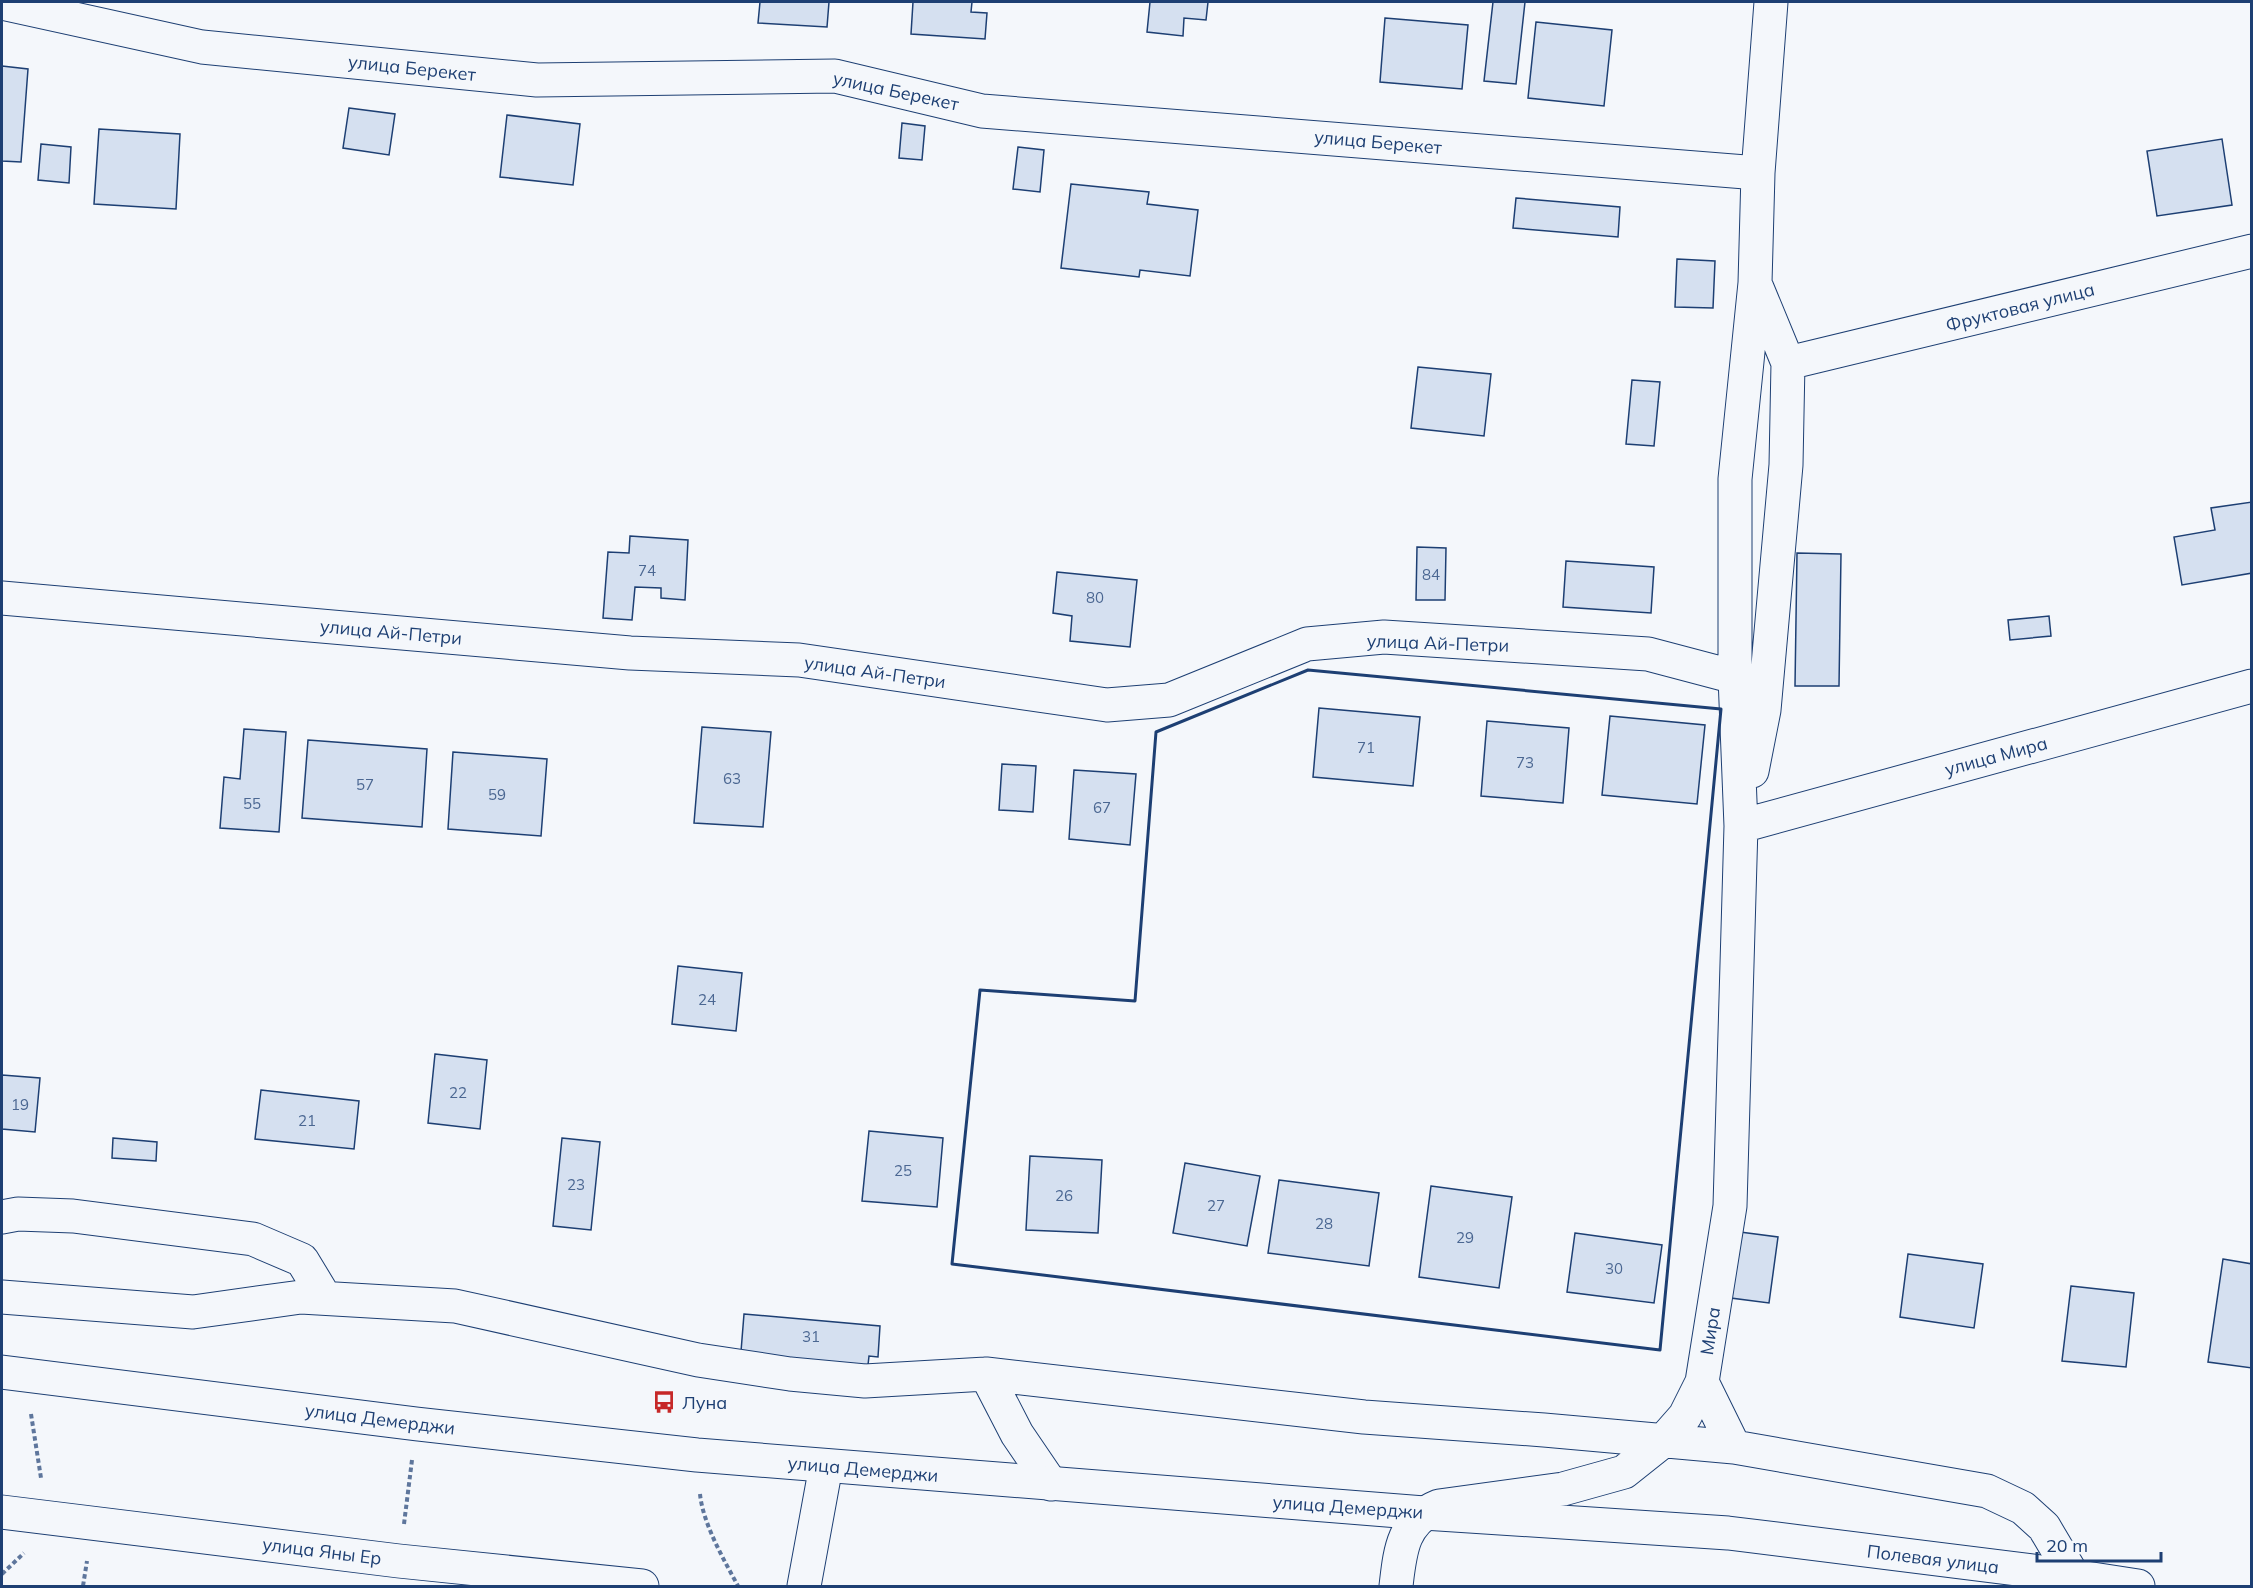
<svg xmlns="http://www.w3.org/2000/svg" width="2253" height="1588" viewBox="0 0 2253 1588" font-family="Mulish,sans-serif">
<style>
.building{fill:#d5e0f0;stroke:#1d3f73;stroke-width:1.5}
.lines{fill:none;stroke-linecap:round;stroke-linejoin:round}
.minor-casing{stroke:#1d3f73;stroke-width:35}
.major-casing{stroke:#1d3f73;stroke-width:35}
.path{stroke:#5e769c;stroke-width:4;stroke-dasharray:4.5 3;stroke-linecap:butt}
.minor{stroke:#f4f7fb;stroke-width:33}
.major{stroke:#f4f7fb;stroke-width:33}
.wall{stroke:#1d3f73;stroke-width:3}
.labels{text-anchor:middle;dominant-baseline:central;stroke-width:4.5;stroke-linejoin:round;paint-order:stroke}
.number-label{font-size:15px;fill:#4b6792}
.street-label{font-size:18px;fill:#1d3f73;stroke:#f4f7fb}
.poi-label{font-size:18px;fill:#1d3f73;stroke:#f4f7fb;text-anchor:start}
</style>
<rect width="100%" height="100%" fill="#f4f7fb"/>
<path class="building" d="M760 2H829L827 27 758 23Z
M913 2H972L971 12 987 13 985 39 911 34Z
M1150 2H1208L1206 20 1184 18 1183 36 1147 32Z
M1493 2H1525L1516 84 1484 81Z
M1385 18 1468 25 1462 89 1380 82Z
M1536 22 1612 30 1604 106 1528 98Z
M2 66 28 69 21 162 2 161Z
M349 108 395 114 389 155 343 148Z
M507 115 580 124 573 185 500 177Z
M902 123 925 126 922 160 899 158Z
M99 129 180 134 176 209 94 204Z
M2222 139 2232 205 2157 216 2147 151Z
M41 144 71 147 69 183 38 180Z
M1018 147 1044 150 1040 192 1013 189Z
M1071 184 1149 192 1147 204 1198 210 1190 276 1140 270 1139 277 1061 268Z
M1516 198 1620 207 1618 237 1513 228Z
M1677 259 1715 261 1713 308 1675 307Z
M1418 367 1491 374 1484 436 1411 428Z
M1632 380 1660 382 1654 446 1626 444Z
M2252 502V573L2182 585 2174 537 2215 530 2211 508Z
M630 536 688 540 685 600 661 598V588L635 587 632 620 603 618 608 552 629 553Z
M1417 547 1446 548 1445 600H1416Z
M1797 553 1841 554 1839 686H1795Z
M1566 561 1654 567 1651 613 1563 607Z
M1057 572 1137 580 1130 647 1070 641 1072 616 1053 613Z
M2049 616 2051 636 2010 640 2008 620Z
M1319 708 1420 717 1413 786 1313 777Z
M1610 716 1705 725 1697 804 1602 795Z
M1487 721 1569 728 1563 803 1481 796Z
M702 727 771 732 763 827 694 823Z
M244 729 286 732 279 832 220 828 224 777 240 779Z
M308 740 427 749 422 827 302 818Z
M453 752 547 759 541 836 448 829Z
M1002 764 1036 766 1033 812 999 810Z
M1074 770 1136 774 1130 845 1069 839Z
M678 966 742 973 736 1031 672 1024Z
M435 1054 487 1060 480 1129 428 1123Z
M2 1075 40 1078 35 1132 2 1129Z
M261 1090 359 1101 354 1149 255 1139Z
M869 1131 943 1138 937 1207 862 1201Z
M113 1138 157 1142 156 1161 112 1158Z
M562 1138 600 1142 591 1230 553 1226Z
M1030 1156 1102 1160 1098 1233 1026 1230Z
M1185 1163 1260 1176 1247 1246 1173 1233Z
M1279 1180 1379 1193 1369 1266 1268 1253Z
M1431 1186 1512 1197 1499 1288 1419 1277Z
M1740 1232 1778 1237 1769 1303 1731 1298Z
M1575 1233 1662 1245 1654 1303 1567 1292Z
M1908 1254 1983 1264 1974 1328 1900 1317Z
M2223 1259 2252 1264V1368L2208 1362Z
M2071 1286 2134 1293 2126 1367 2062 1361Z
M744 1314 880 1326 878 1357 869 1356 867 1374 740 1364Z"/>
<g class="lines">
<g class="minor-casing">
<path id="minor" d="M1771 2 1758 173 1755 283 1735 479V677L1741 826 1730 1206 1702 1382 1734 1447 1987 1491 2023 1508 2044 1527 2073 1576
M2 3 202 47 537 80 835 76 982 111 1758 173
M1788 363 2252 251
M2 598 630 653 799 660 1107 705 1169 700 1307 644 1384 637 1648 654 1735 677
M1752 771 1764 710 1786 465 1788 363 1757 288
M1741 826 2252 686
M2 1217 18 1214 73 1216 253 1239 302 1260 325 1298
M2 1297 193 1312 301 1297 455 1306 698 1360 790 1374 865 1381 986 1374 1364 1417 1544 1430 1734 1447
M986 1374 1017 1434 1051 1484
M2 1512 399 1561 642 1586
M804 1586 826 1466
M1396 1586C1400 1552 1402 1521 1439 1506L1563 1489 1624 1472 1663 1441 1685 1416 1702 1382"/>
</g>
<g class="major-casing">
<path id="major" d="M2 1372 417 1424 697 1455 1424 1513 1728 1533 2073 1576 2138 1586"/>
</g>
<path class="path" d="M31 1414 41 1478
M700 1494C703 1524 724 1560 738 1586
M404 1524 412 1460
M2 1574 24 1553
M83 1586 87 1561"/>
<use href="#minor" class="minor"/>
<use href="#major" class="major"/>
<path class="wall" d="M1308 670 1721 709 1660 1350 952 1264 980 990 1135 1001 1156 732Z"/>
</g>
<defs>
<g id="bus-bare" transform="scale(1.8)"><path d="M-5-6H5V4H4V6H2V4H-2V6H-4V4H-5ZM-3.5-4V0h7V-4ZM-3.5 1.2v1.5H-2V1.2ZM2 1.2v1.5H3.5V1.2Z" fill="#c62828" stroke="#f4f7fb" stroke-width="2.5" paint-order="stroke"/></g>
</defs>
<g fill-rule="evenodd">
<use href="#bus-bare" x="664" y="1402"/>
</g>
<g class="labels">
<g class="number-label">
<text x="647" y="570">74</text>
<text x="1431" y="574">84</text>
<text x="1095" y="597">80</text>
<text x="1366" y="747">71</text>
<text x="1525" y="762">73</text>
<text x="732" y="778">63</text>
<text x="365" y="784">57</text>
<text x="497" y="794">59</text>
<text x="252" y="803">55</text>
<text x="1102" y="807">67</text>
<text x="707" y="999">24</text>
<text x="458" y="1092">22</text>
<text x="20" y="1104">19</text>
<text x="307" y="1120">21</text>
<text x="903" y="1170">25</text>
<text x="576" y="1184">23</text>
<text x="1064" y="1195">26</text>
<text x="1216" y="1205">27</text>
<text x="1324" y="1223">28</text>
<text x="1465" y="1237">29</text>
<text x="1614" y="1268">30</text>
<text x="811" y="1336">31</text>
</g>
<g class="street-label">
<text transform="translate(412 68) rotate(6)">улица Берекет</text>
<text transform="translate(896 91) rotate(12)">улица Берекет</text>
<text transform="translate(1378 142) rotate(5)">улица Берекет</text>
<text transform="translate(2020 307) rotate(-14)">Фруктовая улица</text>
<text transform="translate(391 632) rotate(5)">улица Ай-Петри</text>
<text transform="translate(1438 643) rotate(2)">улица Ай-Петри</text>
<text transform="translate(875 672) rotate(8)">улица Ай-Петри</text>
<text transform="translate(1996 756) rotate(-15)">улица Мира</text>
<text transform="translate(1710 1331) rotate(-81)">Мира</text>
<text transform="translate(380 1419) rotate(7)">улица Демерджи</text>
<text transform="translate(863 1469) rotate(5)">улица Демерджи</text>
<text transform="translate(1348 1507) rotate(4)">улица Демерджи</text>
<text transform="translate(322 1551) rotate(7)">улица Яны Ер</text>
<text transform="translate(1933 1559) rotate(7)">Полевая улица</text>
</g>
<g class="poi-label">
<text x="682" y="1402">Луна</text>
</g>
</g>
<rect width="2253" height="1588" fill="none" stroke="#1d3f73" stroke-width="6"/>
<path d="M2037 1552v9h124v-9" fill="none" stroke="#1d3f73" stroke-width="3"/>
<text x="2046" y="1552" font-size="18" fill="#1d3f73" stroke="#f4f7fb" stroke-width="4.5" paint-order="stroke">20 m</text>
</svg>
